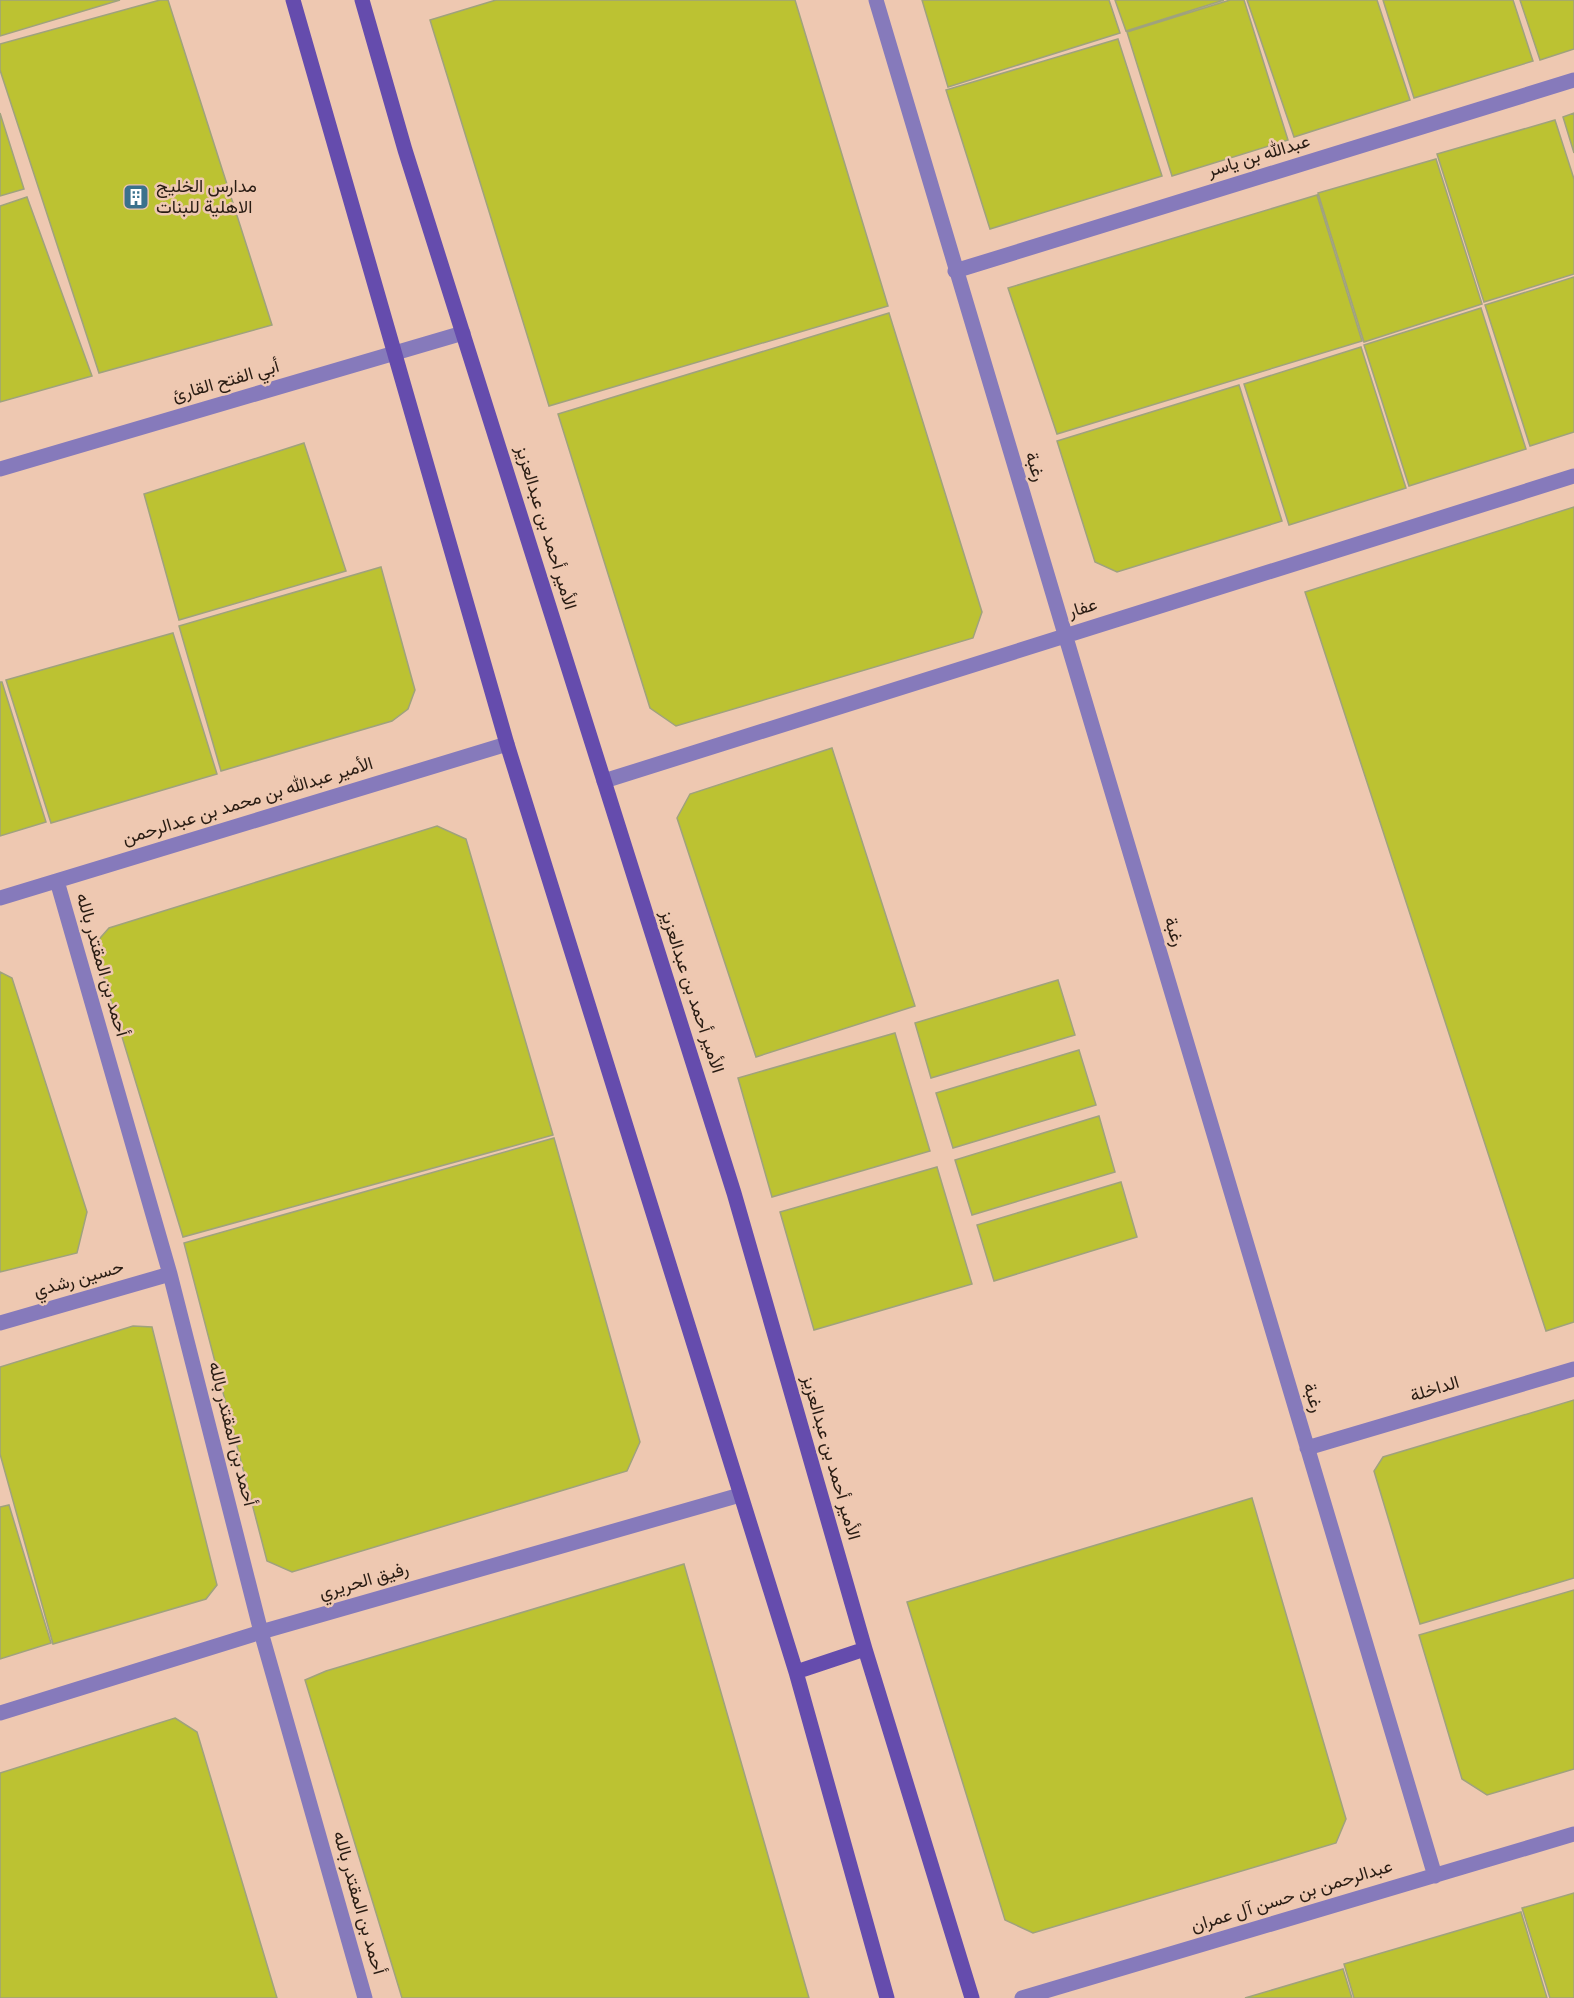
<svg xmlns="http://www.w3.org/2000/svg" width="1574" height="1998" viewBox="0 0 1574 1998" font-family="Overpass,Vazirmatn,sans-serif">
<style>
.building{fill:#bcc232;stroke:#9fa27d;stroke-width:1.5}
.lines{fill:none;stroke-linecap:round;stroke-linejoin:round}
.street{stroke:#867abb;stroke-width:15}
.secondary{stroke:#654cad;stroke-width:15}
.labels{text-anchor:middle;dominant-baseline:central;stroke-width:5;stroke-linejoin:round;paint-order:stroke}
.street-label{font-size:18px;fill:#291c13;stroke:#eec8b1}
.poi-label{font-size:18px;fill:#291c13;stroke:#eec8b1;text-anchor:start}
</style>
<rect width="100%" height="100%" fill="#eec8b1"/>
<path class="building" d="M0 0H120L0 36Z
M160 0H168L272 325 99 373 0 70V44Z
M496 0H795L888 306 549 406 430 20Z
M922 0H1109L1120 33 948 87Z
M1115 0H1224L1126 31Z
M1230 0H1244L1288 140 1172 176 1127 32Z
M1247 0H1377L1410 100 1294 137Z
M1383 0H1513L1533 61 1414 98Z
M1520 0H1574V49L1540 60Z
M1118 39 1162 176 990 229 946 90Z
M0 113 24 189 0 196Z
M1574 113V153L1563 117Z
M1555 120 1574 179V274L1484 302 1437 154Z
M1436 159 1482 304 1364 342 1318 193Z
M1317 195 1362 341 1057 434 1008 288Z
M27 197 92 376 0 402V206Z
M1574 277V432L1530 446 1485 305Z
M1481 308 1526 449 1409 486 1364 345Z
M889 313 982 612 973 638 676 726 650 708 558 414Z
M1361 347 1406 488 1289 525 1244 384Z
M1239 385 1282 521 1117 572 1095 562 1057 441Z
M304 443 346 571 179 620 144 494Z
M1574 507V1322L1546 1331 1305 592Z
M381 567 415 690 408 709 392 721 221 771 179 626Z
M173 633 217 774 51 823 6 680Z
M0 682H2L46 822 0 836Z
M832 748 915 1006 756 1057 677 818 690 794Z
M437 826 466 839 553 1135 183 1237 94 945 109 928Z
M0 972 12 978 87 1212 77 1253 0 1272Z
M1058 980 1075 1035 931 1078 915 1023Z
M895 1033 930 1151 772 1197 738 1078Z
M1079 1050 1096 1105 953 1148 936 1093Z
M1099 1116 1115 1172 972 1215 955 1160Z
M554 1138 640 1442 627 1471 292 1572 267 1561 184 1243Z
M937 1167 972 1284 814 1330 780 1212Z
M1121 1182 1137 1237 994 1281 977 1225Z
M133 1326 152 1327 217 1585 206 1599 53 1644 0 1454V1367Z
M1574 1400V1578L1420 1624 1374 1471 1383 1457Z
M1252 1498 1346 1819 1336 1843 1033 1933 1005 1920 907 1602Z
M9 1505 51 1643 0 1659V1507Z
M684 1564 809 1998H402L305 1680 326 1671Z
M1574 1590V1769L1487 1795 1462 1779 1419 1635Z
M175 1718 197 1732 277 1998H0V1773Z
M1574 1893V1998H1550L1522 1908Z
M1521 1912 1547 1998H1354L1344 1964Z
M1343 1969 1352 1998H1245Z"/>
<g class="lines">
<path class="street" d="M876 0 1435 1876
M955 271 1574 80
M0 469 463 333
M604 781 1574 476
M57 881 170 1274 261 1632 365 1998
M0 898 507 744
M0 1323 170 1274
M1307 1448 1574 1369
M0 1713 261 1632 740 1495
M1022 1998 1574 1834"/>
<path class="secondary" d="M293 0 507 744 796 1672 887 1998
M362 0 405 150 734 1193 865 1649 972 1998
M796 1672 865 1649"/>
</g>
<defs>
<g id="building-square" transform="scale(1.35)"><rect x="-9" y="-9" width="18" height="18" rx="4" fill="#3a718c" stroke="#eec8b1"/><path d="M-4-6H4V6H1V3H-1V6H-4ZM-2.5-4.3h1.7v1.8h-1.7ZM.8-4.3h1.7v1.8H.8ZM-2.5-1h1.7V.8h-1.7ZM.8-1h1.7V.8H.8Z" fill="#fff"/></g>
</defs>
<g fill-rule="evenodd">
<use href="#building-square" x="136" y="197"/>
</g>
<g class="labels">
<g class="street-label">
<text transform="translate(1259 157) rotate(-17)">عبدالله بن ياسر</text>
<text transform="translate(226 382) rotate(-16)">أبي الفتح القارئ</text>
<text transform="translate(1034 467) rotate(73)">رغبة</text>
<text transform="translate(545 528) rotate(73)">الأمير أحمد بن عبدالعزيز</text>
<text transform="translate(1083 609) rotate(-17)">عفار</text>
<text transform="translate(248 802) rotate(-17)">الأمير عبدالله بن محمد بن عبدالرحمن</text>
<text transform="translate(1173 932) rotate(73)">رغبة</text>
<text transform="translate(101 965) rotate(74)">أحمد بن المقتدر بالله</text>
<text transform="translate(691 992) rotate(72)">الأمير أحمد بن عبدالعزيز</text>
<text transform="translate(79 1280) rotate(-16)">حسين رشدي</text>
<text transform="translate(1435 1390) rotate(-17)">الداخلة</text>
<text transform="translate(1312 1398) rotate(73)">رغبة</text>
<text transform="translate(231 1434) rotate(76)">أحمد بن المقتدر بالله</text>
<text transform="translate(830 1458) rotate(74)">الأمير أحمد بن عبدالعزيز</text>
<text transform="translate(364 1582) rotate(-16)">رفيق الحريري</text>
<text transform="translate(1292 1897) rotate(-17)">عبدالرحمن بن حسن آل عمران</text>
<text transform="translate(358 1903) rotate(74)">أحمد بن المقتدر بالله</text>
</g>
<g class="poi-label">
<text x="156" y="187">مدارس الخليج<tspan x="156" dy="21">الاهلية للبنات</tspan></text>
</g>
</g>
</svg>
